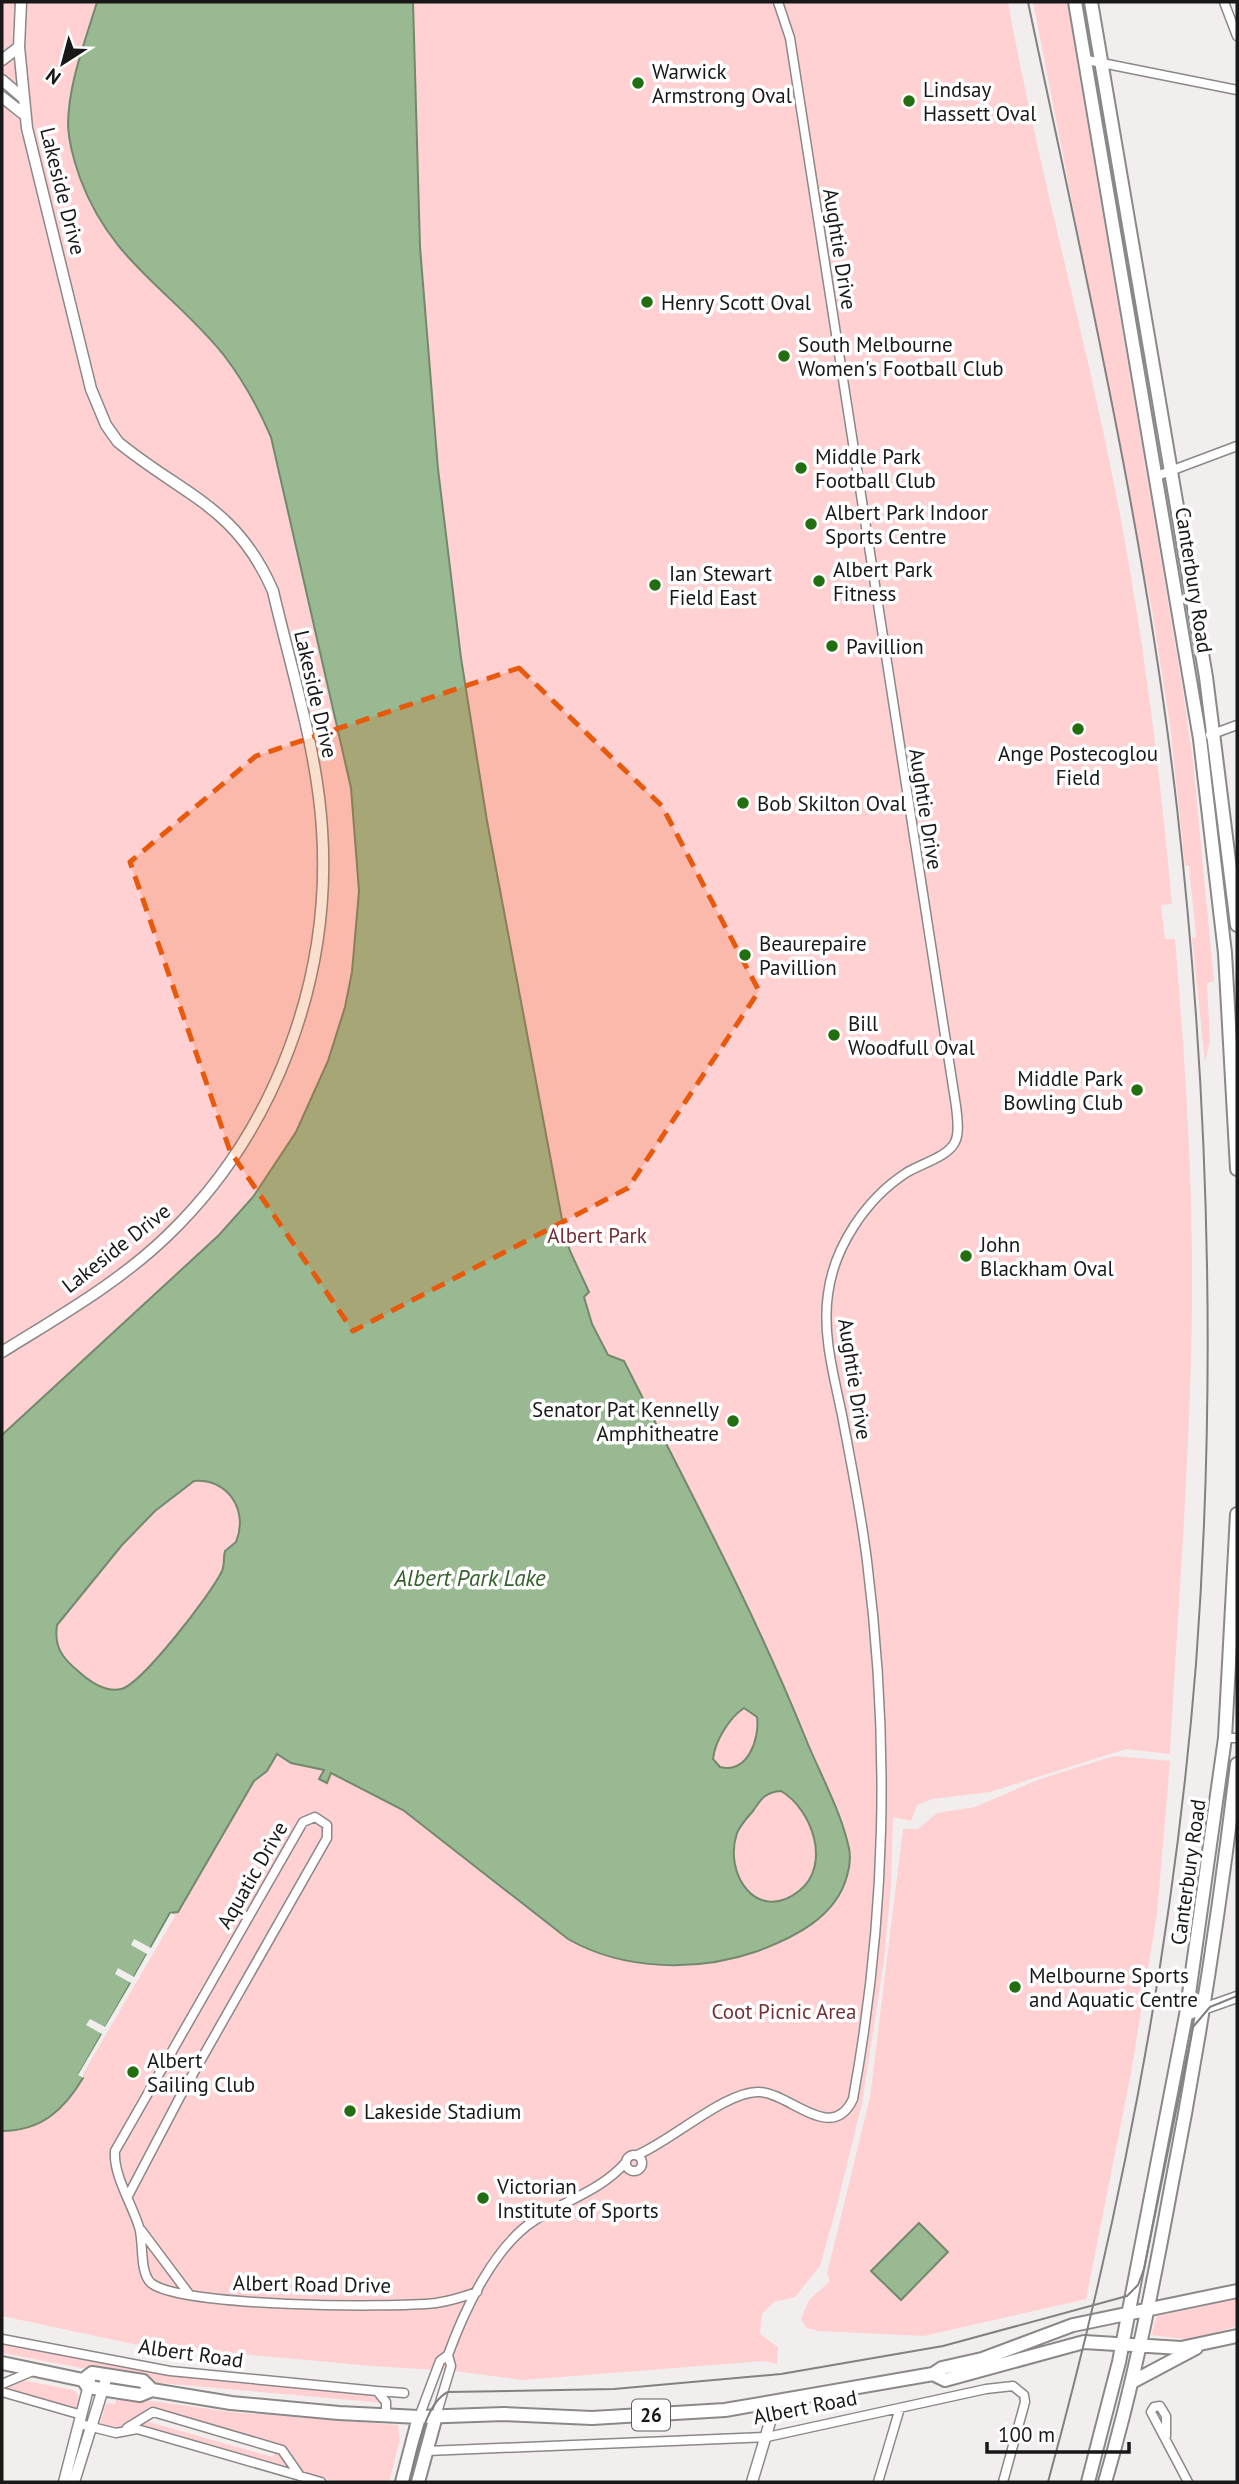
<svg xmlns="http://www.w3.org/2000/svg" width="1239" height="2484" viewBox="0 0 1239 2484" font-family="'PT Sans',sans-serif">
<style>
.green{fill:#ffd1d3}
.water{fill:#98b991;stroke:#72896d;stroke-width:2;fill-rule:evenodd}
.pier{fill:#f2eeee}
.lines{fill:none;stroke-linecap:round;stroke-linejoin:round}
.minor-casing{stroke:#8c8888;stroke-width:11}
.tertiary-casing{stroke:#8c8888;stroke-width:13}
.primary-casing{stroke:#8c8888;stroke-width:16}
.minor{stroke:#fff;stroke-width:8}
.tertiary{stroke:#fff;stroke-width:10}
.primary{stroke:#fff;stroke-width:12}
.tram{stroke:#828080;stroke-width:2}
.marked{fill:#e8590c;fill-opacity:0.2;stroke:#e8590c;stroke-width:5;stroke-dasharray:14 9;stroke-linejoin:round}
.poi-dot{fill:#236e10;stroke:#fff;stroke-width:2.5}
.labels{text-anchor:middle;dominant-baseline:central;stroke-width:7;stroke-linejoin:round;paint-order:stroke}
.shield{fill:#fff;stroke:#5e5d5d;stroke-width:2}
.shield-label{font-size:19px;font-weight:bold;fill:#191818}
.poi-label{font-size:21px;fill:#191818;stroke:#fff;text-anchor:start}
.street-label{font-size:21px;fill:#191818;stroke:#fff}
.park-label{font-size:21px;fill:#742f37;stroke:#fff}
.water-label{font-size:23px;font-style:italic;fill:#33612a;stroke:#fff}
</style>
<rect width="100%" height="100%" fill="#f2eeee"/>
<path class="green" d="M2 2H1008C1037 163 1082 322 1114 484 1142 623 1159 763 1172 904L1161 905 1165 939H1175C1185 1059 1193 1178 1192 1298 1191 1451 1178 1602 1170 1754L1126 1749 990 1792 933 1799 917 1805 911 1821 893 1817 891 1886 884 1960 862 2104 835 2213 820 2266 795 2297 774 2302 762 2314 760 2334 778 2347 777 2364 764 2361 523 2380 454 2371 372 2366 133 2344 2 2316Z
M1033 2H1067L1182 685 1193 761 1214 981 1207 983 1210 1041 1205 1062 1192 938 1196 937 1189 866H1185L1170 725 1152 610Z
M1114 1756 1170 1761 1157 1914 1131 2073 1086 2299 924 2336 819 2331 807 2328 801 2319 809 2300 830 2281 827 2274 870 2097 903 1829H918L937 1813 975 1807 1040 1779Z
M1237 2298V2326L1192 2340 1151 2335 1157 2316Z
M2 2345 212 2380 372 2395 384 2403 160 2383 2 2353Z
M22 2380 73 2390 78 2394 79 2405 75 2409 3 2388Z
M117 2396 231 2412 398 2425 400 2440 389 2482H336L301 2472 283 2447 152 2409C136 2419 118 2437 100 2424L106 2403 115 2404Z
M151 2415 156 2416 149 2422 273 2457 277 2450 293 2471 137 2425Z"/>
<path class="water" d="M97 2H413L420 247 438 469 461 658 487 821 564 1230 570 1251 589 1292 584 1297 592 1324 608 1355 624 1361C686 1484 753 1608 805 1737 819 1772 839 1807 848 1844 851 1854 850 1866 847 1876 836 1917 795 1937 758 1951 698 1972 624 1971 568 1939L403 1810 331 1773 327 1783 319 1779 324 1770 291 1763 277 1754 267 1771 254 1781 178 1912 170 1913 79 2074 83 2078C64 2110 41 2131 2 2131V1435L219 1235 253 1197 296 1132 328 1061 345 1007 352 972 359 891 351 788 271 437C258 407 243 380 223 354 170 289 111 262 80 178 74 161 69 144 68 126 68 84 85 42 97 2ZM194 1481C228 1478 249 1511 236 1542L225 1551C223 1558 225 1564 222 1571 212 1593 141 1685 121 1689 105 1693 89 1681 78 1671 61 1657 54 1646 57 1625L122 1545 155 1511ZM744 1708 757 1717C760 1738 748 1774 720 1767L713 1759C715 1741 729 1718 744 1708ZM781 1791C812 1809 832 1865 799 1891 757 1924 723 1874 737 1833 741 1824 747 1818 753 1811 761 1799 765 1792 781 1791Z
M919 2223 948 2252 901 2300 871 2271Z"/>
<path class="pier" d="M171 1913 175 1916 83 2074V2078L78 2075 102 2034 86 2025 90 2019 105 2027 131 1983 115 1974 118 1968 134 1977 147 1954 131 1945 134 1939 151 1948Z"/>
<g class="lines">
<g class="minor-casing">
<path id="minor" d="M1224 2 1237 36
M1087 60 1237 90
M1157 476 1237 446
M1210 735 1237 725
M1225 1738H1237
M637 2155C670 2142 728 2089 760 2092 791 2094 832 2144 853 2099 886 1917 890 1744 867 1561 861 1512 851 1463 842 1415 834 1376 822 1334 828 1294 834 1247 866 1199 906 1173 920 1164 948 1157 955 1142 960 1132 957 1116 956 1106L790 38 778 2
M626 2163a8 8 0 1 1 16 0a8 8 0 1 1-16 0Z
M128 2196 181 2095 327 1838V1825L315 1817 303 1822 115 2151C113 2175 132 2204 139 2227 144 2242 139 2272 151 2283 180 2307 392 2308 436 2303 450 2301 463 2297 477 2292
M141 2230 189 2294
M2 2339 170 2371 377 2391 386 2402V2415
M2 2384 33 2371
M377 2391 404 2393
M2 2392 82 2415
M436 2416 451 2366 448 2355
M419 2417 440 2361 448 2355C464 2311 494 2246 535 2220 566 2200 602 2190 626 2162
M80 2424 116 2433 137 2429 321 2482
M127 2428 153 2412 282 2450 300 2476
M1166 2436V2416L1160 2406 1154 2407 1151 2412 1188 2482
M427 2451 767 2437 986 2389 1013 2386 1024 2395 1025 2402 1003 2482
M878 2482 900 2408"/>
</g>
<g class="tertiary-casing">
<path id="tertiary" d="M2 60 19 47
M2 80 23 98
M2 97 26 116
M2 1352C58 1317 118 1283 166 1237 275 1133 332 979 322 829 317 749 291 669 273 591 236 506 184 496 118 442L106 425 91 389 27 128 19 47 21 2
M1186 2015 1237 1997
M64 2482 90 2381
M74 2482 107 2376
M752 2482 776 2402"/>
</g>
<g class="primary-casing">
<path id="primary" d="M1075 2 1200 739 1225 953 1237 1169
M1091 2 1206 677 1237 925
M2 2363 83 2380 88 2387 140 2395 152 2390 231 2403 339 2413 419 2417 504 2414 592 2418 725 2410 933 2374 942 2368 982 2359 1073 2325 1237 2291
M933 2374 945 2380 1084 2342 1181 2348 1237 2336
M83 2380 92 2373 143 2381 152 2390
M1132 2382 1196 2348
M402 2482 419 2417
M418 2482 436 2416
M1088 2482 1119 2362 1186 2015 1225 1738 1237 1514
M1105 2482C1133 2387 1152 2291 1170 2193 1198 2051 1220 1908 1237 1764"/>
</g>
<use href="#minor" class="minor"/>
<use href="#tertiary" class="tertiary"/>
<use href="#primary" class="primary"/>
<path class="tram" d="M1028 2C1084 269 1146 536 1177 808 1209 1092 1217 1379 1196 1664 1174 1940 1121 2216 1048 2482
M409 2482C416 2457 424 2403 448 2392L614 2389 781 2374 943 2346 1127 2296 1138 2285 1144 2269 1193 2027 1210 2007 1237 1996"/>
</g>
<path class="marked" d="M519 668 662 806 759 991 628 1188 353 1331 230 1151 130 862 256 756Z"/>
<g class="poi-dot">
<circle cx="638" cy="83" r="7"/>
<circle cx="909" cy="101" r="7"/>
<circle cx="647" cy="302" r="7"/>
<circle cx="784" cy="356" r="7"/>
<circle cx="801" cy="468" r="7"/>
<circle cx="811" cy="524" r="7"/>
<circle cx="819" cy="581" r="7"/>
<circle cx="655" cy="585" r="7"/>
<circle cx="832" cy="646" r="7"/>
<circle cx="1078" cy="729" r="7"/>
<circle cx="743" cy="803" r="7"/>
<circle cx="745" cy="955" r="7"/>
<circle cx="834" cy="1035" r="7"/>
<circle cx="1137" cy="1090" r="7"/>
<circle cx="966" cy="1256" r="7"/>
<circle cx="733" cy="1421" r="7"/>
<circle cx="1015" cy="1987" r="7"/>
<circle cx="133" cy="2072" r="7"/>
<circle cx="350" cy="2111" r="7"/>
<circle cx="483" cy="2198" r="7"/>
</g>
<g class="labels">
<rect class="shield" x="632" y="2399.5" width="38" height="31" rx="5"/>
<g class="shield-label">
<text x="651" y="2415">26</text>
</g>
<g class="poi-label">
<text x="652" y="71">Warwick<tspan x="652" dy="24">Armstrong Oval</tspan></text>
<text x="923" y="89">Lindsay<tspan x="923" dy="24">Hassett Oval</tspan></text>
<text x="661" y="302">Henry Scott Oval</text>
<text x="798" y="344">South Melbourne<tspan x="798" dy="24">Women's Football Club</tspan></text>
<text x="815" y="456">Middle Park<tspan x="815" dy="24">Football Club</tspan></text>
<text x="825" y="512">Albert Park Indoor<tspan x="825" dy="24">Sports Centre</tspan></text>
<text x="833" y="569">Albert Park<tspan x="833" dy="24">Fitness</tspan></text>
<text x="669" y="573">Ian Stewart<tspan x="669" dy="24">Field East</tspan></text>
<text x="846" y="646">Pavillion</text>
<text x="1078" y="753" text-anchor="middle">Ange Postecoglou<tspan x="1078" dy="24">Field</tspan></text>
<text x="757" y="803">Bob Skilton Oval</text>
<text x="759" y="943">Beaurepaire<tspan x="759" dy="24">Pavillion</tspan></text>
<text x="848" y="1023">Bill<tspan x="848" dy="24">Woodfull Oval</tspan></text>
<text x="1123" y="1078" text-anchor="end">Middle Park<tspan x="1123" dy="24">Bowling Club</tspan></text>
<text x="980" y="1244">John<tspan x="980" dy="24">Blackham Oval</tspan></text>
<text x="719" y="1409" text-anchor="end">Senator Pat Kennelly<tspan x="719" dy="24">Amphitheatre</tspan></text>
<text x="1029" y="1975">Melbourne Sports<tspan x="1029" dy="24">and Aquatic Centre</tspan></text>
<text x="147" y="2060">Albert<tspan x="147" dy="24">Sailing Club</tspan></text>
<text x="364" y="2111">Lakeside Stadium</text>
<text x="497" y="2186">Victorian<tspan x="497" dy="24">Institute of Sports</tspan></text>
</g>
<g class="street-label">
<text transform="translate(63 191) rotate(76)">Lakeside Drive</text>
<text transform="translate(840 249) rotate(81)">Aughtie Drive</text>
<text transform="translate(1194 580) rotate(81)">Canterbury Road</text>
<text transform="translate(316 694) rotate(77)">Lakeside Drive</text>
<text transform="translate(926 809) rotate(81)">Aughtie Drive</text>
<text transform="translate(116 1248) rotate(-38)">Lakeside Drive</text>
<text transform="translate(855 1379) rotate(81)">Aughtie Drive</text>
<text transform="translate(1188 1872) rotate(-82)">Canterbury Road</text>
<text transform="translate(252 1875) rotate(-60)">Aquatic Drive</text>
<text transform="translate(312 2284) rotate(1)">Albert Road Drive</text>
<text transform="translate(191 2353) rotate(8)">Albert Road</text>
<text transform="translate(805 2407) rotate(-11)">Albert Road</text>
</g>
<g class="park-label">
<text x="597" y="1235">Albert Park</text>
<text x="784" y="2011">Coot Picnic Area</text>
</g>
<g class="water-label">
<text x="470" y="1577">Albert Park Lake</text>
</g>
</g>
<rect width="1239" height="2484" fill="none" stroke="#191818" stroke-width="7"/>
<g transform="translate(63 63) rotate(216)" stroke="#ffffff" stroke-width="5" paint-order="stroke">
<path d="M0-5L12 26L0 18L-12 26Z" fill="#191818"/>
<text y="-10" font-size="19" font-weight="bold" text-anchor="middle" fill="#191818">N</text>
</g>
<path d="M987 2442v10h142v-10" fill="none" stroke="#191818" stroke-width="3.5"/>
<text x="998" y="2442" font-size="21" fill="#191818" stroke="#ffffff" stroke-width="5" paint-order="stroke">100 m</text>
</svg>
